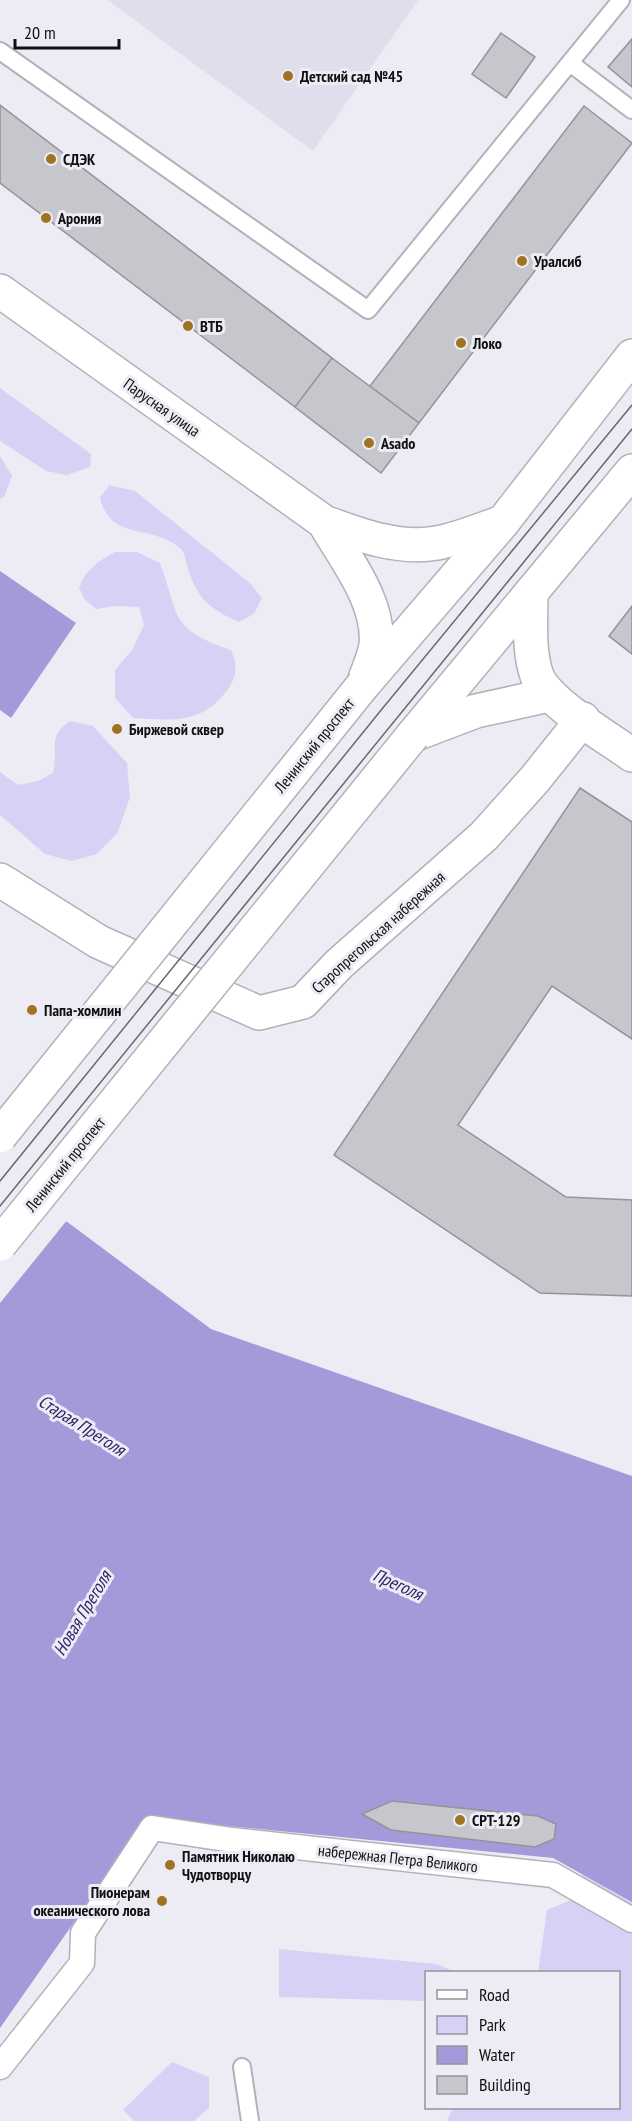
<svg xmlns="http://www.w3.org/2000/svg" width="632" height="2121" viewBox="0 0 632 2121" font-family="'PT Sans Narrow',sans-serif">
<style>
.built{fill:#dfdeed}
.green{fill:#d6d2f6}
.water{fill:#a39bd9}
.pier{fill:#edecf4}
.building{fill:#c6c6cd;stroke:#93939a;stroke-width:1.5}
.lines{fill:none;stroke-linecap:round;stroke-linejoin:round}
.service-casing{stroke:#b2b1b9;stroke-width:20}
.pedestrian-casing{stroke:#b2b1b9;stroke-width:27}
.tertiary-casing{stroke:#b2b1b9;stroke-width:36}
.secondary-casing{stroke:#b2b1b9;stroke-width:36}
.primary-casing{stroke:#b2b1b9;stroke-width:36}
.service{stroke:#fff;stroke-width:16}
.pedestrian{stroke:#fff;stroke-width:24}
.tertiary{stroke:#fff;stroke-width:33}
.secondary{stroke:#fff;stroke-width:33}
.primary{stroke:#fff;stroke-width:33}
.tram{stroke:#69696d;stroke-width:1.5}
.primary-bridge-casing{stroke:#b2b1b9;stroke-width:36;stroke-linecap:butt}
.primary-bridge{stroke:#fff;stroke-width:33}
.poi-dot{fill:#9e7423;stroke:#edecf4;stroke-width:2}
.labels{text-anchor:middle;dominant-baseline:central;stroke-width:6;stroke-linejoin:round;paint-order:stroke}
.poi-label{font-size:16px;font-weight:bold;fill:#101012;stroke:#edecf4;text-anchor:start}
.street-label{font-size:16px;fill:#101012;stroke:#edecf4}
.water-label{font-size:18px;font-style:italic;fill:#301d66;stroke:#edecf4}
</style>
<rect width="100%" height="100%" fill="#edecf4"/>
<path class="built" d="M107 0H418L313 151Z"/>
<path class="green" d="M0 388 91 454 90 467 67 475 46 471 0 441Z
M0 456 12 476 4 497 0 499Z
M109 485 135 491 250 583 262 598 254 614 239 622C210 609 198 600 188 569 186 562 185 552 180 548 148 522 112 543 100 498Z
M115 552H137L160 563C180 617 169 629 231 650 238 666 237 678 226 692 200 725 171 720 133 718L115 698V670L132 650 144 625 139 607 116 606 96 609 85 600 79 588C85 570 98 561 115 552Z
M70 721 93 726 127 763 130 797 118 832 97 854 71 861 45 854 0 815V772L18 785 38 781 53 773C59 750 46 737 70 721Z
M583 1873 632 1902V2121H447L453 2108H618V1972H538L547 1910 571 1900Z
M279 1949 436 1964 456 1972H426V2001L279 1997Z
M172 2062 209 2077V2108L194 2121H134L123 2110Z"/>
<path class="water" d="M0 571 76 623 11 718 0 710Z
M0 1178 66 1221 211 1329 632 1476V1902L553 1858 147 1818 0 2028Z"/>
<path class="pier" d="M0 1175 68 1219 0 1303Z"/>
<path class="building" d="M501 33 535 57 506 98 472 74Z
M632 39V87L608 67Z
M0 105 332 358 295 407 0 183Z
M584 106 632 143 419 423 370 386Z
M332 358 419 423 381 473 295 407Z
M632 606V654L609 636Z
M580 788 632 822V1039L552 986 458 1125 566 1197 632 1200V1296L540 1293 334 1155Z
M392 1801 538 1816 556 1824 554 1839 535 1847 391 1830 362 1814Z"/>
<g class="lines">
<g class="service-casing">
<path id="service" d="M0 51 368 310 621 0
M570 63 632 110
M242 2067 250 2121"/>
</g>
<g class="pedestrian-casing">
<path id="pedestrian" d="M0 2067 82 1963 83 1933 152 1828 232 1840 553 1875 632 1920"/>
</g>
<g class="tertiary-casing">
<path id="tertiary" d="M0 291 324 522C359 535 399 550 437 543 459 539 482 529 503 522
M324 522C345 559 380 601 376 645 374 658 367 672 363 685
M0 880 99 942 259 1013 303 1002 339 964 484 836 535 779 583 719"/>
</g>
<g class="secondary-casing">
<path id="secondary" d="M531 593C531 619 528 651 537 676 548 703 607 737 632 755
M413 735 476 711 549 695"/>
</g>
<g class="primary-casing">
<path id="primary" d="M363 685 503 522 632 356
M413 735 632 471"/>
</g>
<use href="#service" class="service"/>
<use href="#pedestrian" class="pedestrian"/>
<use href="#tertiary" class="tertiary"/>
<use href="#secondary" class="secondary"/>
<use href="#primary" class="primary"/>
<path class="tram" d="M0 1181 382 709 632 405
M0 1206 632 429"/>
<g class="primary-bridge-casing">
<path id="primary-bridge" d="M0 1136 363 685
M0 1244 413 735"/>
</g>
<use href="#primary-bridge" class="primary-bridge"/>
</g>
<g class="poi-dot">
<circle cx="288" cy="76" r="6"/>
<circle cx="51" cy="159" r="6"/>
<circle cx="46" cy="218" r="6"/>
<circle cx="522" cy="261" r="6"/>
<circle cx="188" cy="326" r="6"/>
<circle cx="461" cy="343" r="6"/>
<circle cx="369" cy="443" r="6"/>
<circle cx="117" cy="729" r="6"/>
<circle cx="32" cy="1010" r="6"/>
<circle cx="460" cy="1820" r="6"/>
<circle cx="170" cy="1865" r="6"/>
<circle cx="162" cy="1901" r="6"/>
</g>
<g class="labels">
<g class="poi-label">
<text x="300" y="76">Детский сад №45</text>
<text x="63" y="159">СДЭК</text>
<text x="58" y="218">Арония</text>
<text x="534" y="261">Уралсиб</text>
<text x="200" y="326">ВТБ</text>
<text x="473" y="343">Локо</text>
<text x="381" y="443">Asado</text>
<text x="129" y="729">Биржевой сквер</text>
<text x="44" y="1010">Папа-хомлин</text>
<text x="472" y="1820">СРТ-129</text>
<text x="182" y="1856">Памятник Николаю<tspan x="182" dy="18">Чудотворцу</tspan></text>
<text x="150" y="1892" text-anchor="end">Пионерам<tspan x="150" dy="18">океанического лова</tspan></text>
</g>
<g class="street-label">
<text transform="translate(162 407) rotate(35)">Парусная улица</text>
<text transform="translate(314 745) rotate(-51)">Ленинский проспект</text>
<text transform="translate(378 932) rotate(-42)">Старопрегольская набережная</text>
<text transform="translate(65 1164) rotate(-51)">Ленинский проспект</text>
<text transform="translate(398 1858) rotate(6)">набережная Петра Великого</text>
</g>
<g class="water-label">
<text transform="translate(82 1425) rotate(32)">Старая Преголя</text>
<text transform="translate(398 1584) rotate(24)">Преголя</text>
<text transform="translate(82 1613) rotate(-59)">Новая Преголя</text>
</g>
</g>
<rect x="425" y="1971" width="195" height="138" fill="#edecf4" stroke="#95949a" stroke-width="1.5"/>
<rect x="437" y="1990" width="30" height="9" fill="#ffffff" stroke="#95949a" stroke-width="1.5"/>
<text x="479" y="2001" font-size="18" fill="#101012">Road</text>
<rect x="437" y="2016" width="30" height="18" fill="#d6d2f6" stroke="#95949a" stroke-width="1.5"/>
<text x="479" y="2031" font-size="18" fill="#101012">Park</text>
<rect x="437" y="2046" width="30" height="18" fill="#a39bd9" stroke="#95949a" stroke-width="1.5"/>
<text x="479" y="2061" font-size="18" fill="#101012">Water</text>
<rect x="437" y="2076" width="30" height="18" fill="#c6c6cd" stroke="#95949a" stroke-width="1.5"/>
<text x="479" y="2091" font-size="18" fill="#101012">Building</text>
<path d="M15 39v9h104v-9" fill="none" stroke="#101012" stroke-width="3"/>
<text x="24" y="39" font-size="18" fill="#101012" stroke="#edecf4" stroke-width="4.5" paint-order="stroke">20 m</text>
</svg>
